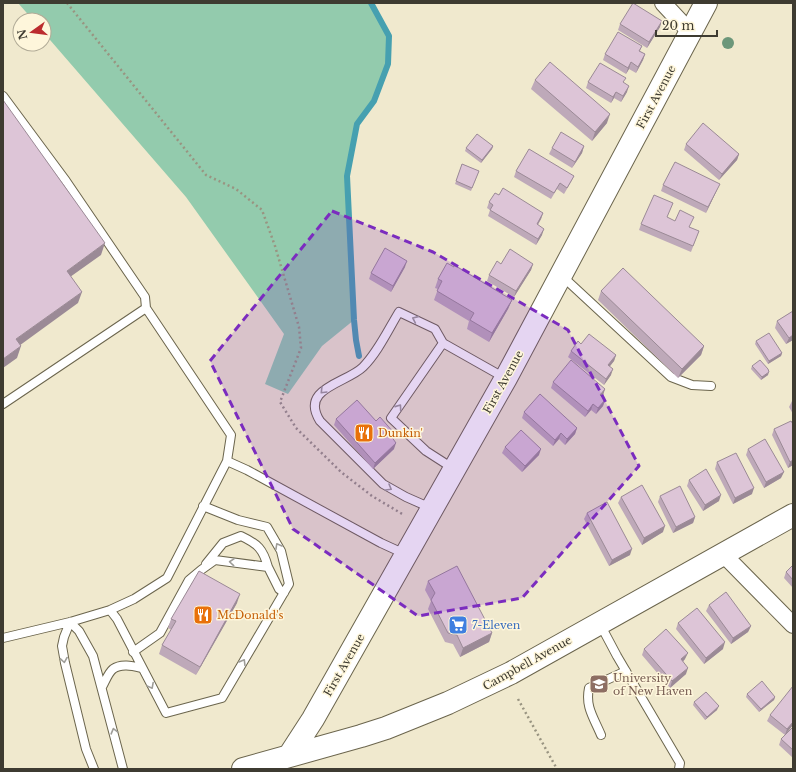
<svg xmlns="http://www.w3.org/2000/svg" width="796" height="772" viewBox="0 0 796 772" font-family="'Libre Baskerville',serif">
<style>
.green{fill:#93cbad}
.lines{fill:none;stroke-linecap:round;stroke-linejoin:round}
.stream{stroke:#46a0b0;stroke-width:6}
.service-casing{stroke:#6b654d;stroke-width:10}
.minor-casing{stroke:#6b654d;stroke-width:18}
.secondary-casing{stroke:#6b654d;stroke-width:24}
.path{stroke:#999481;stroke-width:2.5;stroke-dasharray:2 3;stroke-linecap:butt}
.service{stroke:#fff;stroke-width:8}
.minor{stroke:#fff;stroke-width:16}
.secondary{stroke:#fff;stroke-width:22}
.tree{fill:#6c977a}
.wall{fill:#bea9b9}
.shaded-wall{fill:#9b8a96}
.building{fill:#ddc5d7;stroke:#9b8a96}
.oneway{stroke:#9e9d98}
.marked{fill:#7b2cbf;fill-opacity:0.2;stroke:#7b2cbf;stroke-width:3;stroke-dasharray:8 5;stroke-linejoin:round}
.labels{text-anchor:middle;dominant-baseline:central;stroke-width:3;stroke-linejoin:round;paint-order:stroke}
.street-label{font-size:11px;fill:#3e3b31;stroke:#fef6db}
.food-label{font-size:11px;fill:#c56008;stroke:#fef6db;text-anchor:start}
.shop-label{font-size:11px;fill:#366cbe;stroke:#fef6db;text-anchor:start}
.education-label{font-size:11px;fill:#785e54;stroke:#fef6db;text-anchor:start}
</style>
<rect width="100%" height="100%" fill="#f0e9ce"/>
<path class="green" d="M18 3H373L389 36 388 64 374 101 357 124 347 176 354 320 322 346 288 394 265 384 284 334 186 197 44 33V20H33Z"/>
<g class="lines">
<path class="stream" d="M359 356 356 340 354 320 347 176 357 124 374 101 388 64 389 36 371 3"/>
<g class="service-casing">
<path id="service" d="M3 96 66 181 145 297 146 308
M561 275 671 377 692 385 711 386
M443 343 391 418 426 451 454 469
M3 404 146 308 231 435 227 461
M431 508 406 497 383 484 320 421C299 388 347 383 363 367 378 352 388 330 399 312L435 329 443 343 505 378
M206 564 223 543 241 536C258 544 263 549 268 567
M110 610 117 619 166 713 222 698 289 584 281 551 267 527 238 520 203 506
M70 622 79 631 93 656 123 769
M70 622 64 637 62 646 65 663 86 749 94 769
M600 624 617 656 680 763 679 769
M3 638 70 622 110 610 134 599 167 578 227 461 247 470 381 543 405 554
M133 652 160 633 189 580 201 570 215 560 268 567 279 589 284 593
M102 687C105 682 108 673 113 669 121 663 133 666 142 668
M601 735C594 718 585 707 589 688L626 671"/>
</g>
<g class="minor-casing">
<path id="minor" d="M663 3 690 32
M724 555 793 625"/>
</g>
<g class="secondary-casing">
<path id="secondary" d="M289 756 313 719 506 378 706 3
M243 769 361 736 386 728 448 703 511 673 793 515"/>
</g>
<path class="path" d="M67 3 206 175 236 189 262 210 275 246 299 327 301 348 280 402 296 428 341 472 372 496 404 515
M518 699 557 769"/>
<use href="#service" class="service"/>
<use href="#minor" class="minor"/>
<use href="#secondary" class="secondary"/>
</g>
<circle class="tree" cx="728" cy="43" r="6"/>
<path class="wall" d="M620 24 660 27 647 48 618 30Z
M642 46 640 51 645 54 643 60 636 73 629 69 626 74 603 60 605 54Z
M535 80 607 123 592 141 531 89Z
M588 82 624 83 627 92 621 102 614 98 611 103 586 88Z
M686 144 739 154 737 160 719 180 684 150Z
M493 146 492 149 481 163 465 151 466 148Z
M584 146 582 153 572 168 549 154 552 148Z
M462 164 479 171 471 191 455 184Z
M516 171 574 176 571 182 564 194 557 189 551 199 514 177Z
M663 185 717 190 706 213 661 191Z
M499 195 543 213 541 219 538 225 542 235 536 245 488 216 490 210 487 208 489 202Z
M667 218 699 231 691 252 639 230 641 224Z
M501 264H533L531 270 514 297 487 281 489 275Z
M405 267 391 292 369 279 371 273Z
M438 279 512 300 508 309 489 342 467 329 469 321 434 300 438 289 435 288Z
M601 291 704 346 701 355 678 378 598 300Z
M793 311V340L786 344 775 328 777 321Z
M756 341 782 353 781 356 768 364 755 344Z
M581 344 616 355 614 361 610 366 611 375 604 385 568 357 571 351Z
M752 366 768 375 761 380 751 369Z
M553 382 605 389 603 395 602 397 605 400 603 406 596 414 591 410 585 417 551 388Z
M793 399V414L789 407 792 401H793Z
M524 412 577 428 575 434 565 445 559 439 553 446 522 418Z
M336 419 392 438 394 449 373 469 334 425Z
M774 429 793 465 788 468 772 435Z
M505 447 539 455 522 472 502 453Z
M748 449 781 478 764 488 746 455Z
M717 462 752 494 733 504 715 469Z
M689 480 719 501 703 511 687 486Z
M660 496 695 517 693 523 673 533 658 502Z
M621 497 663 532 642 545 618 503Z
M587 513 630 555 609 566 584 519Z
M793 565V588L784 578 786 572Z
M428 581 492 633 489 642 460 657 453 644 445 642 428 609 431 601 425 590Z
M237 603 196 675 159 654 162 645 172 630 168 628 171 619Z
M709 605 751 626 748 632 731 644 706 611Z
M678 623 723 649 704 664 676 629Z
M644 649 685 659 683 662 686 674 670 688 642 655Z
M747 694 775 697 774 700 759 712 746 697Z
M694 702 717 710 705 720 693 705Z
M770 715 793 725 785 735 767 721Z
M793 727V758L779 745 781 739Z"/>
<path class="shaded-wall" d="M662 21 660 27 647 48 649 42Z
M645 54 643 60 636 73 638 67Z
M631 62 629 69 626 74 628 68Z
M629 86 627 92 621 102 623 96Z
M616 92 614 98 611 103 613 97Z
M610 114 607 123 592 141 595 132Z
M493 146 492 149 481 163 482 160Z
M584 146 582 153 572 168 575 162Z
M739 154 737 160 719 180 722 174Z
M720 184 717 190 706 213 708 207Z
M543 213 541 219 534 230 537 224Z
M544 229 542 235 536 245 538 239Z
M105 243 101 255 63 282 67 271Z
M407 261 405 267 391 292 393 286Z
M533 264 531 270 514 297 516 291Z
M82 292 78 303 12 351 16 339Z
M512 300 508 309 489 342 492 333Z
M793 335V340L786 344 789 338Z
M21 346 17 358 3 368V359Z
M704 346 701 355 678 378 682 369Z
M782 353 781 356 768 364 769 361Z
M616 355 614 361 606 371 608 365Z
M613 369 611 375 604 385 606 379Z
M769 372 768 375 761 380 762 377Z
M605 389 603 395 598 402 600 395Z
M605 400 603 406 596 414 598 408Z
M593 404 591 410 585 417 588 411Z
M577 428 575 434 565 445 567 439Z
M561 433 559 439 553 446 555 440Z
M396 443 394 449 373 469 375 463Z
M541 449 539 455 522 472 525 466Z
M793 460V465L788 468 790 462Z
M784 472 781 478 764 488 766 482Z
M754 488 752 494 733 504 735 498Z
M721 495 719 501 703 511 705 505Z
M695 517 693 523 673 533 676 527Z
M665 526 663 532 642 545 644 538Z
M632 549 630 555 609 566 612 560Z
M240 594 237 603 196 675 200 667Z
M751 626 748 632 731 644 733 638Z
M492 633 489 642 460 657 463 648Z
M725 642 723 649 704 664 706 658Z
M688 653 685 659 679 665 681 659Z
M688 668 686 674 670 688 672 681Z
M775 697 774 700 759 712 761 709Z
M719 706 717 710 705 720 707 717Z
M793 722V725L785 735 787 729Z"/>
<path class="building" d="M633 3 662 21 649 42 620 24Z
M618 32 642 46 639 51 645 54 638 67 631 62 628 68 605 54Z
M550 62 610 114 595 132 535 80Z
M600 63 626 78 623 82 629 86 623 96 616 92 613 97 588 82Z
M3 100 105 243 67 271 82 292 16 339 21 346 3 359Z
M703 123 739 154 722 174 686 144Z
M561 132 584 146 575 162 552 148Z
M477 134 493 146 482 160 466 148Z
M529 149 574 176 567 188 560 183 554 193 516 171Z
M675 162 720 184 708 207 663 185Z
M462 164 479 171 472 188 456 181Z
M503 188 543 213 537 224 544 229 538 239 490 210 493 205 489 202 495 193 499 195Z
M654 195 673 203 667 217 675 221 680 210 694 217 689 227 699 231 693 246 641 224Z
M385 248 407 261 393 286 371 273Z
M510 249 533 264 516 291 489 275 497 261 501 264Z
M447 263 454 267V265L512 300 492 333 470 320 474 313 437 291 442 281 438 279Z
M623 268 704 346 682 369 601 291Z
M793 311V335L789 338 777 321Z
M769 333 782 353 769 361 756 341Z
M589 334 616 355 608 365 613 369 606 379 571 351 578 341 581 344Z
M571 360 605 389 600 395 605 400 598 408 593 404 588 411 553 382Z
M760 360 768 369 769 372 762 377 752 366Z
M540 394 577 428 567 439 561 433 555 440 524 412Z
M357 400 376 421 380 417 394 433 391 436 396 443 375 463 336 419Z
M791 421 793 424V460L790 462 774 429Z
M521 430 541 449 525 466 505 447Z
M765 439 784 472 766 482 748 449Z
M736 453 754 488 735 498 717 462Z
M706 469 721 495 705 505 689 480Z
M642 485 665 526 644 538 621 497Z
M680 486 695 517 676 527 660 496Z
M607 502 632 549 612 560 587 513Z
M793 565V580L786 572Z
M457 566 492 633 463 648 457 635 448 633 431 600 435 593 428 581Z
M199 571 240 594 200 667 162 645 176 621 171 619Z
M726 592 751 626 733 638 709 605Z
M697 608 725 642 706 658 678 623Z
M666 629 688 653 681 659 688 668 672 681 644 649Z
M762 681 775 697 761 709 747 694Z
M793 686V722L787 729 770 715Z
M706 692 719 706 707 717 694 702Z
M793 727V750L781 739Z"/>
<defs><path id="oneway-chevron" d="M-2-3.5L2.5 0L-2 3.5" fill="none" stroke-width="1.6" stroke-linecap="round" stroke-linejoin="round"/></defs>
<g class="oneway">
<use href="#oneway-chevron" transform="translate(415 319) rotate(-156)"/>
<use href="#oneway-chevron" transform="translate(323 391) rotate(134)"/>
<use href="#oneway-chevron" transform="translate(399 407) rotate(-55)"/>
<use href="#oneway-chevron" transform="translate(389 488) rotate(30)"/>
<use href="#oneway-chevron" transform="translate(278 546) rotate(-119)"/>
<use href="#oneway-chevron" transform="translate(232 562) rotate(-175)"/>
<use href="#oneway-chevron" transform="translate(64 660) rotate(81)"/>
<use href="#oneway-chevron" transform="translate(243 662) rotate(-59)"/>
<use href="#oneway-chevron" transform="translate(151 686) rotate(62)"/>
<use href="#oneway-chevron" transform="translate(114 731) rotate(-105)"/>
</g>
<path class="marked" d="M332 211 433 252 568 330 639 466 522 598 418 616 293 529 210 361Z"/>
<defs>
<g id="restaurant-square" transform="scale(1)"><rect x="-9" y="-9" width="18" height="18" rx="4" fill="#e8710a" stroke="#fef6db"/><path d="M-5-6h1v4h1v-4h1v4h1v-4h1v5L-1.5 .5V6h-2V.5L-5-1ZM5-6V6H3V1.5H1.5Q1.5-4 5-6Z" fill="#fff"/></g>
<g id="supermarket-square" transform="scale(1)"><rect x="-9" y="-9" width="18" height="18" rx="4" fill="#3f7fe0" stroke="#fef6db"/><path d="M-6-5.5h2.5l.6 2H6L4.5 2H-2.5L-4.4-4H-6ZM-1.5 3.2a1.3 1.3 0 1 0 .1 0ZM3 3.2a1.3 1.3 0 1 0 .1 0Z" fill="#fff"/></g>
<g id="university-square" transform="scale(1)"><rect x="-9" y="-9" width="18" height="18" rx="4" fill="#8d6e63" stroke="#fef6db"/><path d="M0-5L7-2L0 1L-7-2ZM-4 1L0 2.5L4 1V4Q0 6-4 4Z" fill="#fff"/></g>
</defs>
<g fill-rule="evenodd">
<use href="#restaurant-square" x="364" y="433"/>
<use href="#restaurant-square" x="203" y="615"/>
<use href="#supermarket-square" x="458" y="625"/>
<use href="#university-square" x="599" y="684"/>
</g>
<g class="labels">
<g class="street-label">
<text transform="translate(656 97) rotate(-62)">First Avenue</text>
<text transform="translate(503 382) rotate(-61)">First Avenue</text>
<text transform="translate(527 663) rotate(-29)">Campbell Avenue</text>
<text transform="translate(344 665) rotate(-60)">First Avenue</text>
</g>
<g class="food-label">
<text x="378" y="433">Dunkin'</text>
<text x="217" y="615">McDonald's</text>
</g>
<g class="shop-label">
<text x="472" y="625">7-Eleven</text>
</g>
<g class="education-label">
<text x="613" y="678">University<tspan x="613" dy="13">of New Haven</tspan></text>
</g>
</g>
<rect width="796" height="772" fill="none" stroke="#3e3b31" stroke-width="8"/>
<g transform="translate(32 32) rotate(256)"><circle r="19" fill="#fef6db" stroke="#b1ab97"/>
<path d="M0-3L7 15L0 10L-7 15Z" fill="#bc2c2e"/>
<text y="-6" font-size="11" font-weight="bold" text-anchor="middle" fill="#3e3b31">N</text>
</g>
<path d="M656 30v6h61v-6" fill="none" stroke="#3e3b31" stroke-width="2"/>
<text x="662" y="30" font-size="12" fill="#3e3b31" stroke="#fef6db" stroke-width="3" paint-order="stroke">20 m</text>
</svg>
